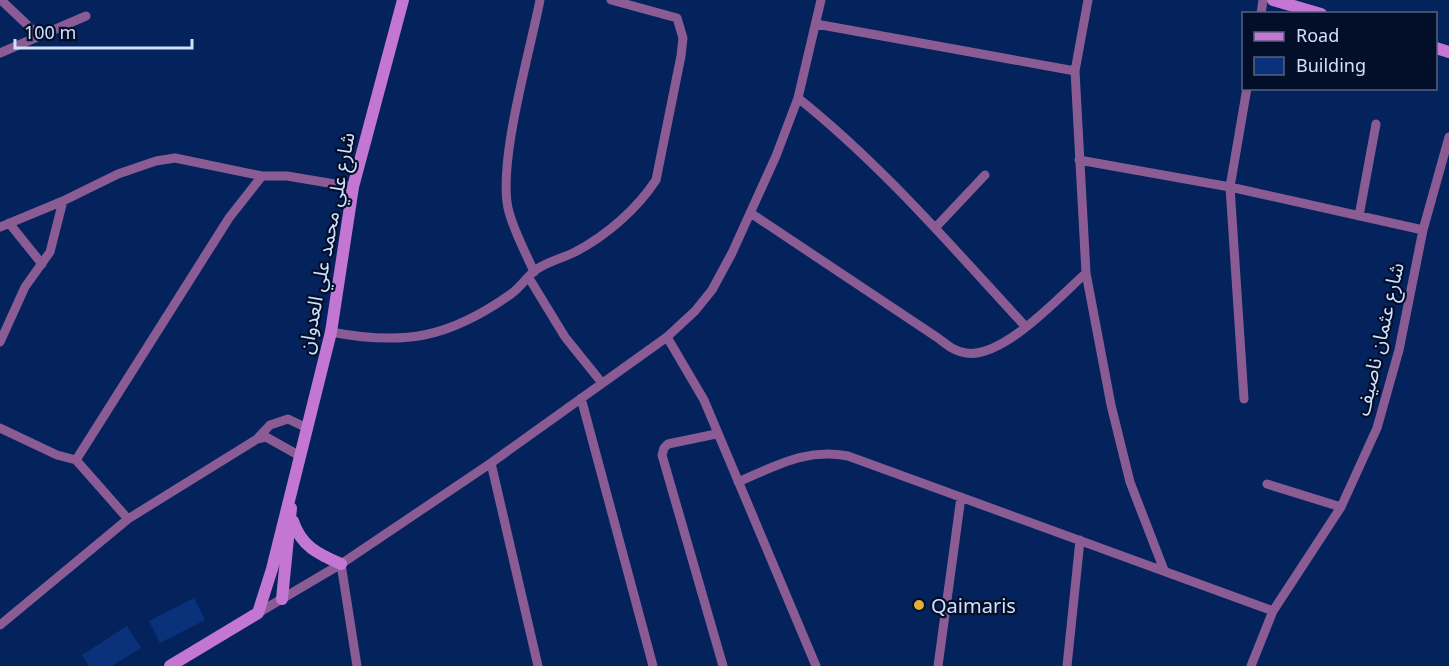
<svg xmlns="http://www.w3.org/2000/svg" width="1449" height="666" viewBox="0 0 1449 666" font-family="'Noto Sans','Noto Sans Arabic',sans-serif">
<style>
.building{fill:#0a327b}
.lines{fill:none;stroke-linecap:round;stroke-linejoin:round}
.street{stroke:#8b5c94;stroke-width:9}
.secondary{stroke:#c477d2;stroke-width:12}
.poi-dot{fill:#e6ad36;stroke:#030f28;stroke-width:2}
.labels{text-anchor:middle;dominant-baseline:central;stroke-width:4.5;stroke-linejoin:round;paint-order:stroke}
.street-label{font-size:20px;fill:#d0e1fe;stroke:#030f28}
.poi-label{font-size:20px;fill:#d0e1fe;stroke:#030f28;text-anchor:start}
</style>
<rect width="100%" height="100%" fill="#04225c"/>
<path class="building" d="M194 598 205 620 160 643 149 621Z
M127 626 141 648 112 666H89L82 655Z"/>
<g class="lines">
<path class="street" d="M1 0 38 35
M1088 0 1075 71 1086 273 1111 405 1130 482 1164 570
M1261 14 1263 0
M816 24 1075 71
M0 53 86 16
M798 98C882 165 952 247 1025 326
M1079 160 1230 187 1423 230
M752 214 938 338C946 344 955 352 966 353 1003 359 1060 296 1086 273
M1359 216 1376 124
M9 223 42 264
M0 227 63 201 118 174 156 161 175 158 262 176H287L353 187
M935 228 985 175
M534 272C525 251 513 230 508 208 498 160 530 52 540 0
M529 278 565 337 602 383
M331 332C404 346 449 338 511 294 521 287 528 275 537 269 549 261 563 258 575 252 606 236 637 209 656 180L681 56 683 38 677 18 611 0
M667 337 704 400 816 666
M0 342 25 287 50 252 63 201
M581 398 653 666
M1244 399 1230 187 1247 88
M0 428 57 455 76 460 128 519
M716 434 668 444 664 448 662 455 723 666
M257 439 266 437 300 456
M76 460 229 218 262 176
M491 463 538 666
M738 482C776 466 805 448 848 456L1273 611
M1267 484 1341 507
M341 564 357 666
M258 613 341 564 491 463 667 337 695 311 712 290 732 253 776 156 798 98 821 0
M0 625 128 519 257 439 270 425 288 419 307 428
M938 666 961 497
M1067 666 1080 540
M1251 666 1273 611 1341 507 1377 428 1399 350 1423 230 1449 137"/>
<path class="secondary" d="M1273 0 1321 14
M1436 48 1449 52
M293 521C301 546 318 554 341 564
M282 599 291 508
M170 666 258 613 272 569 331 332 353 187 403 0"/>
</g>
<circle class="poi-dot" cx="919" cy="605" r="6"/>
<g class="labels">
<g class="street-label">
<text transform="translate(326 243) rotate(-79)">شارع علي محمد علي العدوان</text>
<text transform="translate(1379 339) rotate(-77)">شارع عثمان ناصيف</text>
</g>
<g class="poi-label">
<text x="931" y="605">Qaimaris</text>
</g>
</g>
<rect x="1242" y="12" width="195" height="78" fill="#030f28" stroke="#55637e" stroke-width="1.5"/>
<rect x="1254" y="32" width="30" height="9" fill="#c477d2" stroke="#55637e" stroke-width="1.5"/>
<text x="1296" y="42" font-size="18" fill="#d0e1fe">Road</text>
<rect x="1254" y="57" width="30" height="18" fill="#0a327b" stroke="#55637e" stroke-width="1.5"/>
<text x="1296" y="72" font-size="18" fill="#d0e1fe">Building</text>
<path d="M15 39v9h177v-9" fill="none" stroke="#d0e1fe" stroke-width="3"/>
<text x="24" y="39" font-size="18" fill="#d0e1fe" stroke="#030f28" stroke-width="4.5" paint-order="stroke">100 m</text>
</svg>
